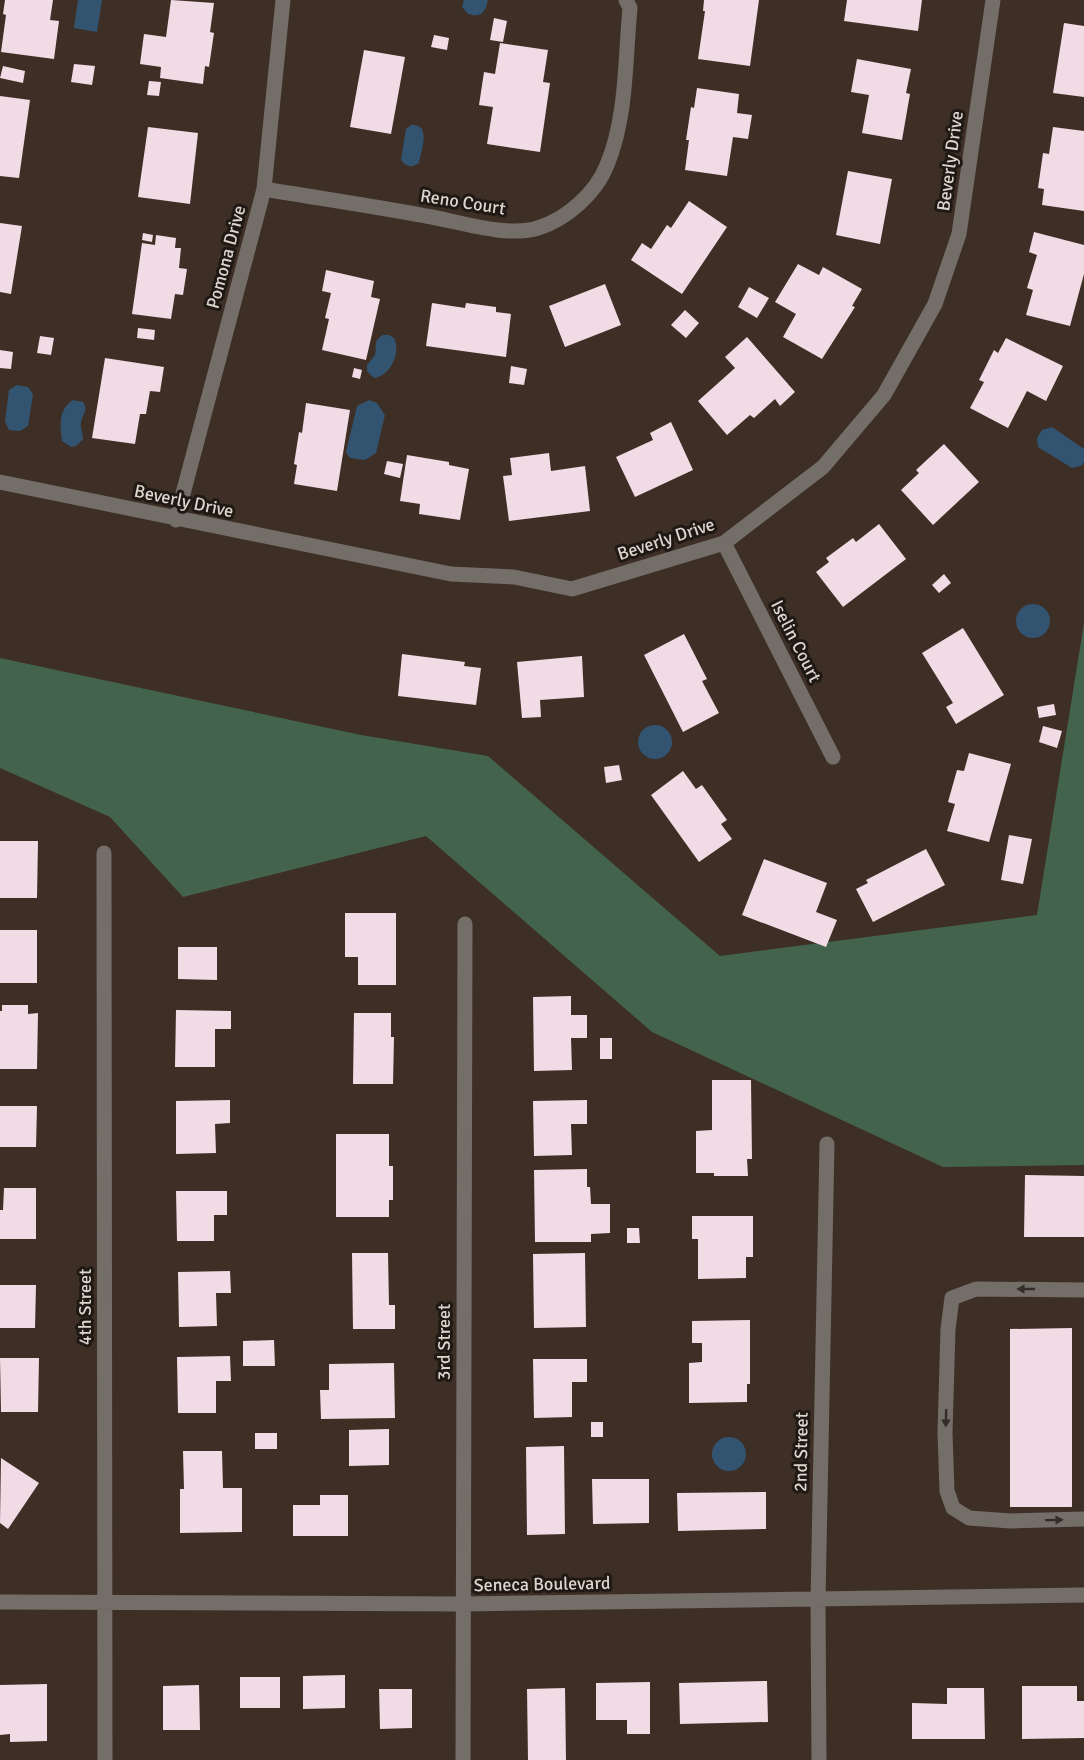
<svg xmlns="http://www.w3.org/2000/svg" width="1084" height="1760" viewBox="0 0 1084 1760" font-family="Signika,sans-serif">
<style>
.green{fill:#43634d}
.water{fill:#325471}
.building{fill:#f1dbe4}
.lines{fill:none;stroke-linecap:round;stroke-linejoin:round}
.minor{stroke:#736f68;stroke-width:15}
.oneway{fill:#342e29}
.labels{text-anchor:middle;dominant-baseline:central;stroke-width:6;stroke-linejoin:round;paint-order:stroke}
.street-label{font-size:18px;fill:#dfd5cf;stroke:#1f1914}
</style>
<rect width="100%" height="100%" fill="#3e2f26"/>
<path class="green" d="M1084 623V1165L943 1167 652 1032 426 836 183 897 110 817 0 768V658L361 735 488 756 720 956 1037 915Z"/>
<path class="water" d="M78 0H102L97 32 74 28Z
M464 0H488C485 13 481 18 468 14L462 7Z
M411 125C432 123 421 151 419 163 412 168 406 167 401 160L406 129Z
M383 335H389L394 338C401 352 391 376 374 378L367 371V365L375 355C377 345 373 341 383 335Z
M17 385 28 387 33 394 28 426 20 431 9 430 5 421 9 390Z
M73 400 83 402C89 412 82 413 81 423 80 429 83 433 83 439L76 446 71 447 62 441C60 425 58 410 73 400Z
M369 400 377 403 385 415 376 453 365 460 350 458 346 452 357 406Z
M1052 427 1084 449V462L1081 466 1072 468 1038 447 1037 438 1042 430Z
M1016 621a17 17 0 1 1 34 0a17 17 0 1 1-34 0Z
M638 742a17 17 0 1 1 34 0a17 17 0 1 1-34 0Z
M712 1454a17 17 0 1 1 34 0a17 17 0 1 1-34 0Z"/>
<path class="building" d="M5 0H53L50 20 59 21 54 59 1 52 6 15 3 14Z
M171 0 214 3 210 32 214 33 209 67 205 66 203 84 160 78 161 67 140 64 144 34 166 37Z
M704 0H759L750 66 698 59 705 11H703Z
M847 0H922L918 31 844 21Z
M494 18 507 21 503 42 490 40Z
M1064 23 1084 26V97L1053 93Z
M434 35 449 38 447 50 431 47Z
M500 43 548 50 543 82 550 83 540 152 487 144 493 107 479 105 484 72 495 74Z
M364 50 405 57 391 134 350 127Z
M857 59 911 69 906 93 910 94 902 140 862 133 869 95 851 92Z
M74 64 95 66 92 85 71 82Z
M3 66 25 71 23 83 0 78Z
M149 81 161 82 159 96 147 95Z
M697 88 739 94 737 113 752 115 748 139 733 137 727 176 685 170 689 140H686L691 107 694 108Z
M0 96 30 100 19 178 0 176Z
M148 127 198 133 190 204 138 197Z
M1053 127 1084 131V211L1042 205 1044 189 1038 188 1043 153 1049 154Z
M848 171 892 179 880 244 836 235Z
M689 201 727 227 682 294 631 260 642 243 651 249 667 225 671 228Z
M0 223 22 226 11 294 0 292Z
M1034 232 1084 245V274L1070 326 1026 315 1033 290 1027 288 1037 255 1029 252Z
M143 233 153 235 152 242 142 240Z
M156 235 176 238 175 248H181L179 268 187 269 183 295 175 294 171 319 132 314 142 243 155 245Z
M798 264 819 275 823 267 862 289 852 306 855 307 822 359 783 337 796 314 775 302Z
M326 270 374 281 371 297 380 299 366 360 322 350 329 319 325 318 331 293 322 291Z
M605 284 621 325 565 347 549 306Z
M749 287 769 298 757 318 738 307Z
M432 303 465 308 466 303 496 307V312L511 314 506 357 426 346Z
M685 310 699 323 686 338 671 325Z
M138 328 155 330 154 340 137 338Z
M40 336 54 338 51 355 37 353Z
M747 337 795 392 780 406 775 399 754 418 750 415 727 435 698 401 735 368 725 357Z
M1006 338 1063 366 1046 401 1027 391 1008 428 970 408 984 382 979 380 994 350 998 353Z
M0 350 13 352 11 369 0 368Z
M105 358 164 367 160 392 150 391 146 414H140L135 444 92 438Z
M511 366 527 369 524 385 509 383Z
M354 368 362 370 360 379 352 377Z
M306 403 350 410 337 491 294 484 297 465 294 464 299 432 302 433Z
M671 422 693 470 635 497 616 457 653 440 650 433Z
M944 444 979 482 933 525 901 490 919 473 916 470Z
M549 453 551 471 585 466 590 511 509 521 503 476 512 475 510 458Z
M407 455 449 462V465L469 469 460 520 419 514 420 504 400 501Z
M387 461 403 464 400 478 384 474Z
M879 524 906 559 843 607 816 572 829 562 826 558 853 538 856 542Z
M944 574 951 583 939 593 932 585Z
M963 628 1004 695 956 724 946 707 953 703 922 653Z
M684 634 707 679 702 681 719 713 683 732 644 655Z
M402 654 465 662 464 666 481 668 476 705 398 696Z
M582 656 584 697 540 700 541 717 522 718 517 662Z
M1054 704 1056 715 1039 718 1037 707Z
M1043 726 1062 731 1057 748 1039 742Z
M969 753 1011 764 989 842 947 831 955 804 948 802 957 770 964 771Z
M619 765 622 780 606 783 604 767Z
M683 771 696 789 702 785 727 820 721 824 732 839 699 862 651 795Z
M1009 835 1032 839 1023 884 1001 880Z
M0 841H38L37 898H0Z
M926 849 945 885 873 922 856 889 868 883 866 880Z
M764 859 827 883 816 912 837 920 826 947 742 915Z
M345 913H396V985H358V957H345Z
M0 930H37V983H0Z
M178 947H217V980L178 979Z
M571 996V1015H587V1038H571L572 1070 534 1071 533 997Z
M2 1005H28V1014L38 1013 37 1069H0V1011H2Z
M176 1010 231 1011V1029H215V1067H175Z
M354 1013H391V1037H394L393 1084H353Z
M600 1038H612V1059H600Z
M712 1080H751L752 1159H747L748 1176H714V1173H696V1131L712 1130Z
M230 1100V1123L215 1124 216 1153 176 1154V1101Z
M587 1100V1124H571L572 1155 534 1156 533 1101Z
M0 1106H37L36 1147H0Z
M336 1134H389V1166H393V1200H389V1217H336Z
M587 1169V1187H590L591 1204H610V1233L591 1234V1242H535L534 1170Z
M1025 1175 1084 1176V1237H1024Z
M4 1188H36V1239H0V1210H3Z
M176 1191H227V1215H214V1241H177Z
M692 1216H753V1257H746V1278L698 1279V1239H692Z
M627 1228H639L640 1243H627Z
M352 1253H388L389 1305H395V1329H353Z
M585 1253 586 1327 534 1328 533 1254Z
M230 1271 231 1293H216L217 1326 179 1327 178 1272Z
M0 1285H36L35 1328H0Z
M750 1320V1384H747V1402L689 1403V1363L702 1362V1343H692V1321Z
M1072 1328V1507H1010V1329Z
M274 1340 275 1366H243V1341Z
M230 1356 231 1381H216V1413H178L177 1357Z
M0 1358H39L38 1412H1Z
M533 1359H587V1382H572V1417L534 1418Z
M394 1363 395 1418 321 1419 320 1390H329V1364Z
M591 1422H603V1437H591Z
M389 1429V1465L349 1466V1430Z
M255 1433H277V1449H255Z
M564 1446 565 1534 527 1535 526 1447Z
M183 1451H222L223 1488H242V1532L180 1533V1489H184Z
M1 1458 39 1483 8 1529 0 1523Z
M592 1479H649V1523L593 1524Z
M766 1492V1529L678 1531 677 1493Z
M320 1495H348V1536H293V1505H320Z
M345 1675V1708L303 1709V1676Z
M240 1677H280V1708H240Z
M767 1681 768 1722 680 1724 679 1683Z
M650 1682V1734H627V1720H596V1683Z
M47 1684V1741L10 1742V1734L0 1735V1685Z
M199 1685 200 1730H163V1686Z
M1022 1686H1077V1701H1084V1738L1022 1739Z
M565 1688 566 1760H528L527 1689Z
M947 1688H984L985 1739H912V1703L947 1704Z
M379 1689H412V1728L380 1729Z"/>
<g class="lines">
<path class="minor" d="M264 189C318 198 372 206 426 216 457 221 507 238 538 228 567 219 596 193 607 165 627 117 625 60 630 8L626 0
M0 482 451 574 514 577 572 589 724 543 823 467 884 395 935 304 959 234 993 0
M176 520 264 189 283 0
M724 543 833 757
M104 853 105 1760
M1084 1290 976 1289 952 1298 948 1329 945 1433 947 1491 953 1508 969 1518 1011 1521 1084 1519
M0 1602 463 1604 1084 1595
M463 1760 465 924
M819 1760 818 1600 827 1144"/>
</g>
<defs><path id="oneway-solid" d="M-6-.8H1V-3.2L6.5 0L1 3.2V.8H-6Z" transform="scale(1.5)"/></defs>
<g class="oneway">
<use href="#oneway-solid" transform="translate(1026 1289) rotate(-180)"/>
<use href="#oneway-solid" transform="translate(946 1418) rotate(91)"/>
<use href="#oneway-solid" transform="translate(1054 1520) rotate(-1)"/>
</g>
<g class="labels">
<g class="street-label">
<text transform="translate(950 161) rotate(-82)">Beverly Drive</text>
<text transform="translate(463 202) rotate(9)">Reno Court</text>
<text transform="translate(226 257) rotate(-75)">Pomona Drive</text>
<text transform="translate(184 501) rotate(12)">Beverly Drive</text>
<text transform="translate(666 539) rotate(-18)">Beverly Drive</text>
<text transform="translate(796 641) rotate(63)">Iselin Court</text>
<text transform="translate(85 1307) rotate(-90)">4th Street</text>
<text transform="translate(444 1342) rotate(-90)">3rd Street</text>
<text transform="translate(801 1452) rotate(-89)">2nd Street</text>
<text transform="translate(542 1584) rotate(-1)">Seneca Boulevard</text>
</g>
</g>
</svg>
